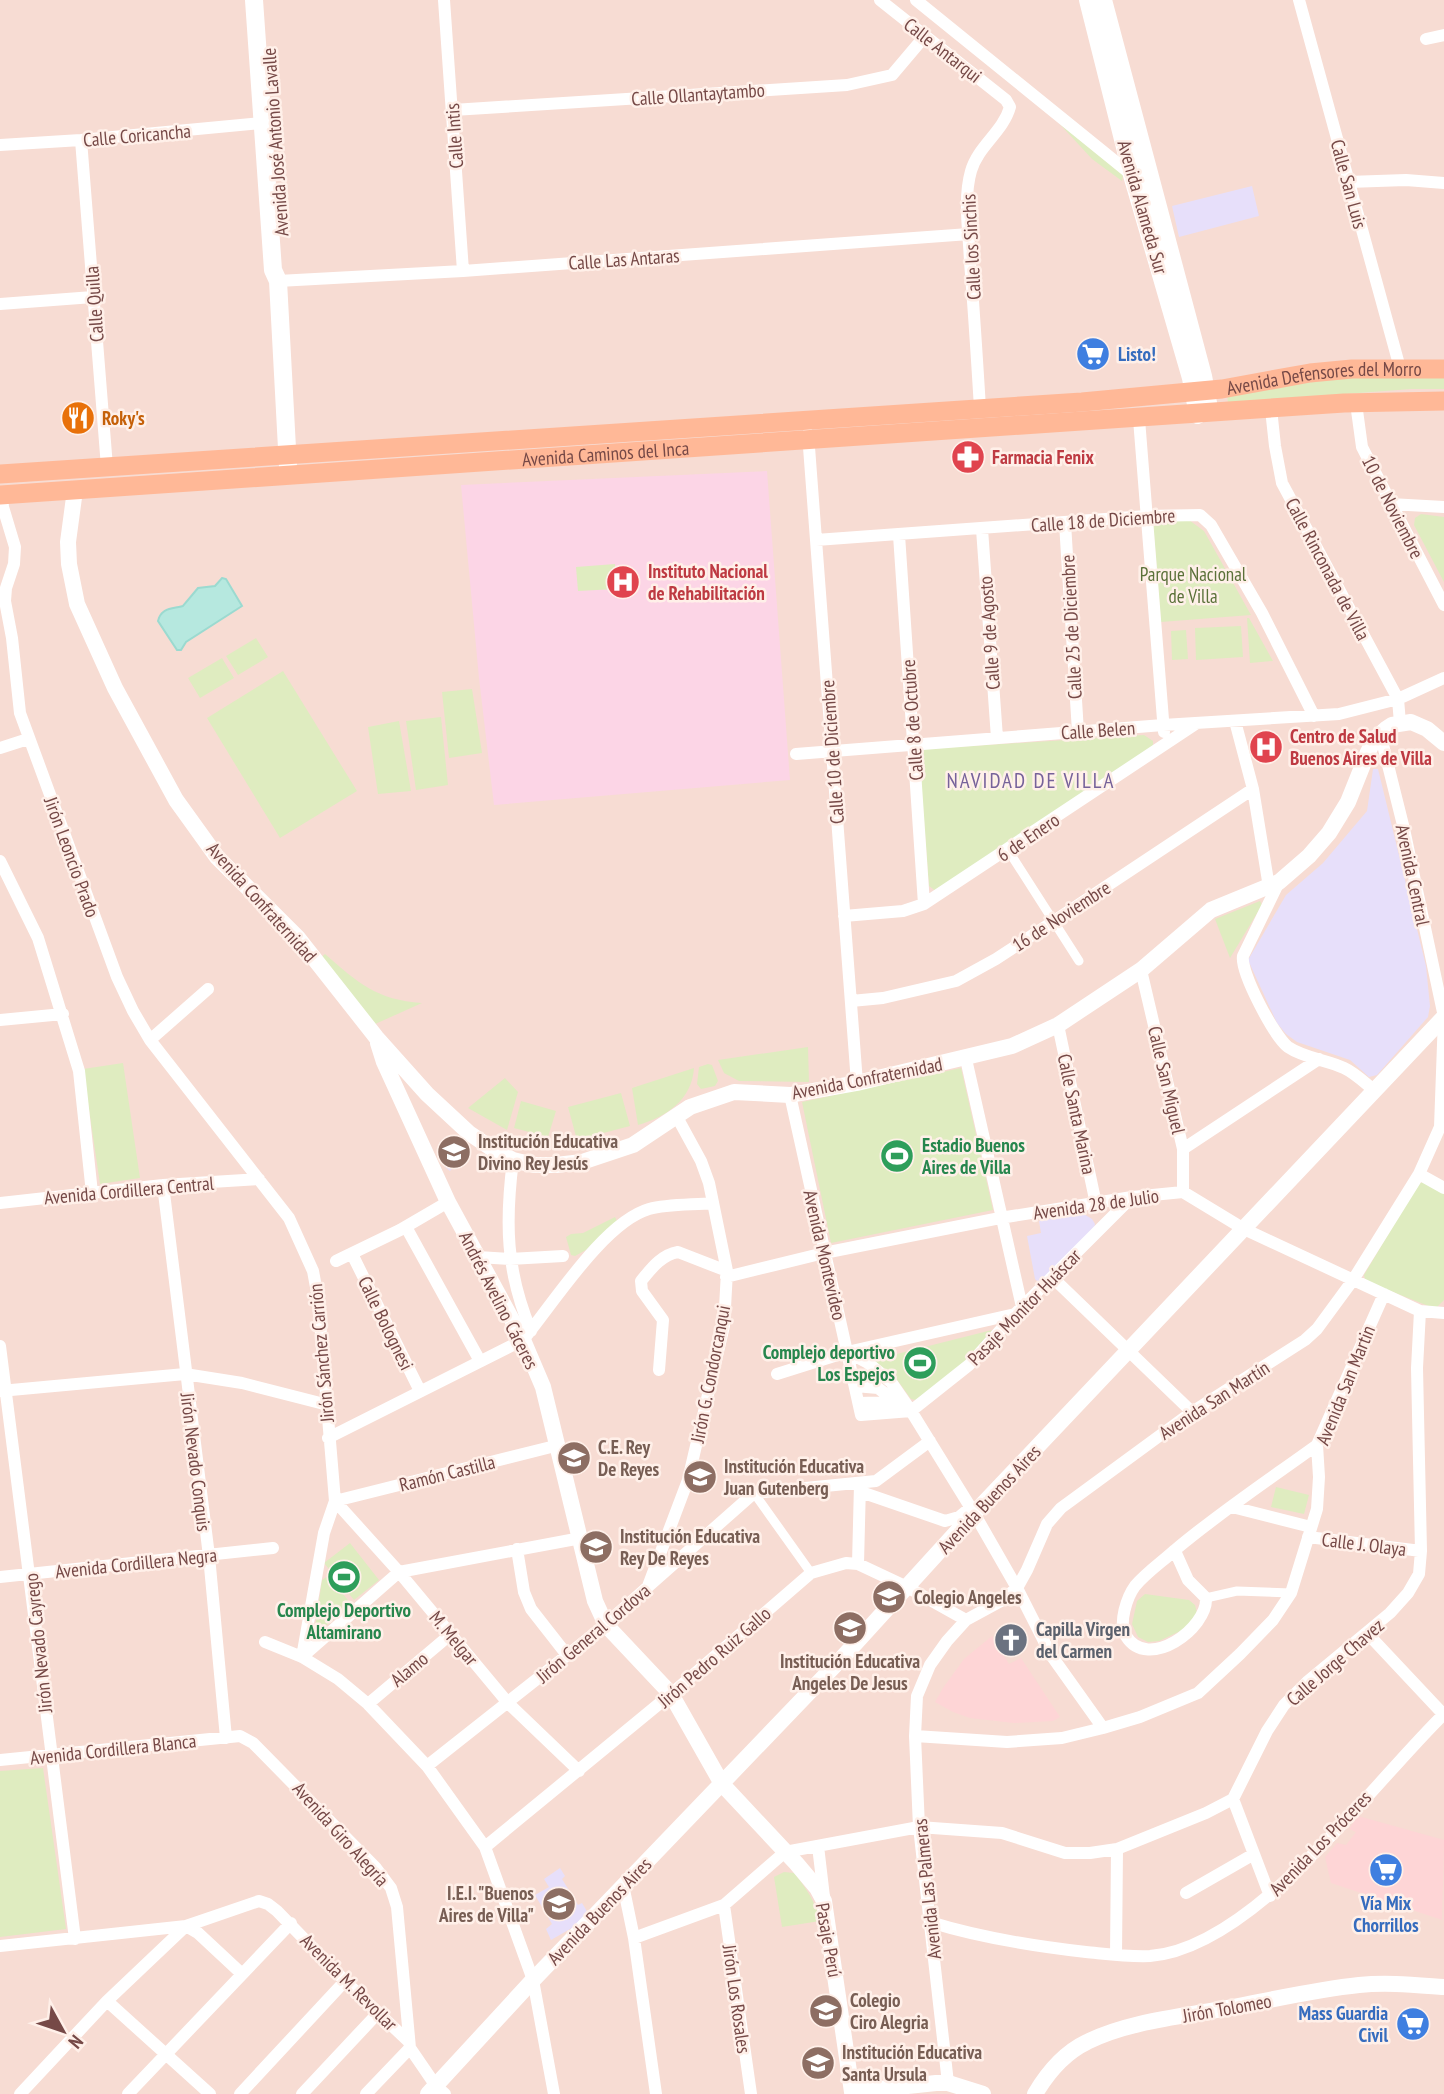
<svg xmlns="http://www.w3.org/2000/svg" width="1444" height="2094" viewBox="0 0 1444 2094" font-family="'PT Sans Narrow',sans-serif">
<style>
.residential{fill:#f7dcd3}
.commercial{fill:#fed5d6}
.education{fill:#e7dffa}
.medical{fill:#fcd5e6}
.green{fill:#dfecc0}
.water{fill:#b6e8df;stroke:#9bdad0;stroke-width:2}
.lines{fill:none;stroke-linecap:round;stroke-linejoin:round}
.pedestrian{stroke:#fff;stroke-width:9}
.minor{stroke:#fff;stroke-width:12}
.tertiary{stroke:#fff;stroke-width:16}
.secondary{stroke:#fff;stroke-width:18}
.primary{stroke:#ffb897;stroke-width:19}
.labels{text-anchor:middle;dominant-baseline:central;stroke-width:5;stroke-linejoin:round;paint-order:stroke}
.street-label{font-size:19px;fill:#764947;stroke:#fff0e9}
.shop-label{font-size:19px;font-weight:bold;fill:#366cbe;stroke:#fff0e9;text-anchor:start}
.food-label{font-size:19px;font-weight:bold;fill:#c56008;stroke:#fff0e9;text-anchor:start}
.health-label{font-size:19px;font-weight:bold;fill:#be3a42;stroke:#fff0e9;text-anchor:start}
.park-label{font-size:19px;fill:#5b7139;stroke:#fff0e9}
.education-label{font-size:19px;font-weight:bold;fill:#785e54;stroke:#fff0e9;text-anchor:start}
.leisure-label{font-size:19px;font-weight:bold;fill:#27864d;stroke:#fff0e9;text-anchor:start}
.worship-label{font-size:19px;font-weight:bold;fill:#5b616d;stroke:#fff0e9;text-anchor:start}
.neighbourhood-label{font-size:21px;letter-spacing:2px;fill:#76629a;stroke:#fff0e9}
</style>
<rect width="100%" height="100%" fill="#fdeae2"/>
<path class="residential" d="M0 0H1444V2094H0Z"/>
<path class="commercial" d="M992 1636 1009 1664 1021 1658 1060 1717 1053 1721 1014 1723 970 1718 953 1712 935 1702 943 1688 964 1659Z
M1358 1816 1444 1840 1442 1920 1331 1883 1325 1857 1337 1843 1346 1845 1356 1832 1349 1829Z"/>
<path class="education" d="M1252 186 1259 216 1179 237 1172 206Z
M1373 769H1378L1426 966 1430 1006 1428 1017 1377 1075 1369 1077 1350 1060 1297 1042 1286 1034 1277 1023 1248 960 1286 895 1323 863 1367 811Z
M455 1139 470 1147 450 1171 444 1166 446 1163 437 1156Z
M1082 1213 1092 1219 1095 1224 1094 1228 1040 1284 1035 1279 1027 1236 1041 1233 1039 1221Z
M560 1868 565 1876 562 1879 578 1905 582 1903 588 1913 577 1925 551 1940 546 1929 552 1924 535 1895 549 1887 544 1879Z"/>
<path class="medical" d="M767 471 790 780 494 805 479 678 461 485Z"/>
<path class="green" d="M1056 120 1123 175 1122 181 1092 159Z
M1444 377V389H1411L1228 403 1227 394 1341 378Z
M1421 514 1444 517V582L1414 525 1415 518Z
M1189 520 1204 531 1251 615 1161 622 1153 522Z
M615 564 616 589 578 591 576 567Z
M1247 618H1249L1273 661 1250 663Z
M1241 626 1243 657 1196 660 1195 628Z
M1186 630 1188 659 1172 660 1171 631Z
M256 638 268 657 238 675 226 656Z
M222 658 234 678 200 698 188 678Z
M283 671 357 791 280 838 207 718Z
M472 689 482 753 449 758 442 692Z
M441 717 448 785 416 790 406 721Z
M399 721 411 791 378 794 368 727Z
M1144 735 1153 741V747L937 892 929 886 919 754 924 749Z
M1260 901 1262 905 1230 958 1215 919Z
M325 954C358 983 377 1000 422 1003L373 1025 319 959Z
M808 1047 809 1082 739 1081 724 1073 718 1060Z
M123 1063 140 1178 100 1184 83 1069Z
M708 1064 712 1065 718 1081 715 1086 701 1089 697 1084 699 1067Z
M694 1068C692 1100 666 1117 638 1125L632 1088Z
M961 1068 993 1210 831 1243 802 1102Z
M505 1078 518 1092 507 1130 468 1108Z
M621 1093 630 1126 577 1140 568 1107Z
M521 1101 556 1111 548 1137 514 1128Z
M1423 1182 1444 1193V1300L1437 1307H1431L1370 1283 1365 1279 1364 1275 1418 1184Z
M615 1217 617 1221 586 1250 575 1256 571 1255 566 1237 571 1234 583 1233Z
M992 1330 961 1366 916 1400 911 1399 898 1381 873 1360Z
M1276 1487 1309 1495 1304 1514 1271 1507Z
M350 1543 379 1580 354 1600 324 1563Z
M328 1576 352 1605 314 1635 322 1580Z
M1145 1594 1189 1600 1195 1605 1197 1613 1189 1627 1159 1641 1148 1642 1138 1637 1132 1624 1137 1601Z
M43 1768 66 1929 0 1937V1771Z
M784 1872 794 1873C807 1889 815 1901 820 1921L782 1927 774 1877Z"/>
<path class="water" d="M222 578 226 579 242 606 186 642 181 650H177L158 621C161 607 173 609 183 606L198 588 215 586Z"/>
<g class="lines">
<path class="pedestrian" d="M1008 850 1079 961
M754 1493 811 1573
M1206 1598 1237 1591 1291 1593"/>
<path class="minor" d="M444 0 463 271
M880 0 1006 100 1010 107C1003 132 978 146 971 171 963 199 969 233 970 262 974 311 977 359 980 408
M916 0 1132 175
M1299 0 1400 368
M1426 39 1444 35
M453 110 847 85 892 75 925 36
M81 140 107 467
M0 145 81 140 273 122
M1348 182 1406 180 1444 183
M278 281 463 271 969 234
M0 304 93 297
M1356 403 1362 447 1444 605
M1271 409 1275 446 1282 483 1398 699 1400 723
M1139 419 1164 732
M808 434 857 1083
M2 495 3 507 15 547 14 564 6 588 5 601 12 638 20 713 117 977 133 1011 150 1040 289 1218 313 1271 318 1298 335 1501 324 1533 302 1657
M1390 504 1444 507
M1065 523 1078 732
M982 529 997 738
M899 535 924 904
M816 540 1146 516 1200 515 1211 525 1262 613 1314 716
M1235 721 1253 789 1269 887
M0 748 28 739
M796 754 1163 725 1339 714 1398 699 1444 678
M0 861 38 938 79 1071 92 1193
M1279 882 1243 956C1240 972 1274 1036 1288 1047 1304 1058 1327 1060 1344 1068 1355 1073 1365 1083 1375 1091
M844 916 903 911 924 904 1197 723
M1141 970 1183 1149V1192
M851 1001 883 998 956 981 996 959 1054 921 1253 789
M0 1020 63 1014
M1058 1025 1096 1204
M150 1040 208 989
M966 1059 1022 1307
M790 1095 861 1415 911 1411
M1183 1149 1319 1059
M513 1160C505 1223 506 1271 531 1331
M1419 1174 1444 1188
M163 1185 209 1556 226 1738
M0 1203 163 1185 259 1179
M406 1227 480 1361
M352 1254 420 1391
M478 1257 510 1259 563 1256
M336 1261 400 1230 448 1202
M726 1277 824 1253 1000 1218 1132 1197 1183 1192 1244 1229 1420 1311 1444 1313
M1052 1277 1192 1412
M0 1346 75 1939
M847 1352 868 1363 891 1382 911 1411 974 1513 1017 1588 1051 1655 1103 1728
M659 1370 663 1320 642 1291 641 1281C651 1269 661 1255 678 1252L727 1271
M777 1374 847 1352 1015 1314
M855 1386 878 1388 896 1402
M0 1391 185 1374 242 1383 328 1405
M859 1403 896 1402 908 1409
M911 1411 969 1365 1015 1314 1132 1197
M328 1438 523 1340C553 1304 604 1222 649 1209 668 1204 693 1205 713 1203
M861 1492 945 1521 959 1517 971 1507
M335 1501 399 1572 508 1703 579 1771
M335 1501 559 1445
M1232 1507 1311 1527
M1308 1537 1421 1551
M517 1549 524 1592 531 1609 567 1655
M1175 1551 1188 1580 1206 1598C1208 1628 1148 1672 1126 1636 1118 1623 1127 1597 1135 1586 1147 1572 1162 1562 1175 1550 1220 1512 1270 1479 1317 1445
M858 1564 860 1484
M0 1577 273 1548
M648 1586 688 1480 724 1326 727 1271 709 1183 701 1161 677 1117
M1367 1633 1443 1714
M265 1642 302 1657 338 1679 368 1704 427 1766 485 1847 533 1980 554 2094
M302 1657 399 1572 581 1538
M368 1704 451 1634
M915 1736 1007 1742 1062 1738 1103 1728 1140 1717 1198 1693 1240 1654 1273 1620 1291 1593 1317 1509 1319 1477 1317 1445 1384 1294
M0 1760 240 1736 253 1743 376 1868 391 1888 397 1907 410 2048 436 2086 445 2094
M427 1766 599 1630 754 1493 876 1481 930 1441
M1233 1799 1270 1896
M818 1846 824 1897
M485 1847 671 1694 811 1573 846 1563 858 1564 907 1587 966 1620
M623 1885 634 1938 656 2094
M1186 1893 1254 1854
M724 1905 751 2094
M930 1922C981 1938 1033 1946 1086 1952 1107 1954 1129 1957 1150 1956 1254 1948 1372 1784 1444 1714
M634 1938 724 1905 785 1852 919 1827 1002 1833 1065 1853H1090L1117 1849 1206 1813 1233 1799 1267 1731 1284 1705 1308 1681 1390 1613 1408 1593 1419 1574 1421 1551 1417 1368 1420 1311
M0 1946 186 1926 259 1901 268 1904 277 1911 345 1981 408 2041
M1116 1955 1117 1849
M107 2001 210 2094
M948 2083 919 1827 915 1736 917 1696 930 1665 947 1641 966 1620 1001 1601 1017 1588 1027 1570 1047 1524 1061 1508 1192 1412 1305 1340 1317 1329 1353 1280 1419 1174 1440 1127 1444 1017 1404 829 1380 733
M20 2094 107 2001 186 1926 198 1933 242 1974
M128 2094 291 1923
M240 2094 345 1981
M302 2094 378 2013
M366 2094 410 2048"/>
<path class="tertiary" d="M75 490 68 542 69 564 77 604 115 688 176 800 217 857 298 938 376 1037 427 1094 469 1133 491 1148 513 1160 534 1165H556L582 1162 633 1145 690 1107 734 1092 790 1095 857 1083 1012 1046 1058 1025 1141 970 1211 910 1279 882 1309 856 1329 833 1348 802 1368 752 1374 740 1386 729 1392 725 1411 722 1427 729 1444 743
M378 1043 384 1062 448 1202 523 1340 543 1387 595 1601 606 1625 671 1694 722 1784 796 1863 817 1888 824 1901 852 2092 936 2083H948L983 2094
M428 2094 533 1980 842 1658 963 1525 1444 1017
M1035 2094C1048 2072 1064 2053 1087 2042 1124 2023 1176 2017 1216 2010 1263 2002 1311 1990 1359 1985 1387 1982 1416 1985 1444 1987"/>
<path class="secondary" d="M254 0 273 270 278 281 288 467
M1088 0 1132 175 1191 378 1198 415
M1103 0 1203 376 1208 403"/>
<g class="primary">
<path id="s1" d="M0 474 1082 402 1222 389 1310 373 1352 369H1444"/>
<path id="s2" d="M0 495 1344 403 1444 401"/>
</g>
</g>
<defs>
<g id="supermarket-disc" transform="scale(1.75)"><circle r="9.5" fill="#3f7fe0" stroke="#fff0e9"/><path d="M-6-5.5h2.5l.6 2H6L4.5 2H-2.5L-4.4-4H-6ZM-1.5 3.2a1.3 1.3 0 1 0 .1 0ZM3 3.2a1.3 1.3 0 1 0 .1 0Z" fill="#fff"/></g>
<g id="restaurant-disc" transform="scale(1.75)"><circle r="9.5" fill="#e8710a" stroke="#fff0e9"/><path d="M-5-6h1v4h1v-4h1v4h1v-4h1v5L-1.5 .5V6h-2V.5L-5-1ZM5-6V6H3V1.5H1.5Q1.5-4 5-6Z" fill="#fff"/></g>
<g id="pharmacy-disc" transform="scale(1.75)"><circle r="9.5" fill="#e0444e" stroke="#fff0e9"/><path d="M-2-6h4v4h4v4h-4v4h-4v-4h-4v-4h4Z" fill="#fff"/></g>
<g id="hospital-disc" transform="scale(1.75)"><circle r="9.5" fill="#e0444e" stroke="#fff0e9"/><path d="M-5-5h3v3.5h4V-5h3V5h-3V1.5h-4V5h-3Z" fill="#fff"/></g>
<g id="school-disc" transform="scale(1.75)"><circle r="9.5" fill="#8d6e63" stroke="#fff0e9"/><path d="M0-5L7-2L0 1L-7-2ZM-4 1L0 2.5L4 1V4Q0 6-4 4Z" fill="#fff"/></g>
<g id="stadium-disc" transform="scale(1.75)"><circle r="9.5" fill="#2e9e5b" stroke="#fff0e9"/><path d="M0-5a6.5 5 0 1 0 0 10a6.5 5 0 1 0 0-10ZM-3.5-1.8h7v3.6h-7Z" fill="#fff"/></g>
<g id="university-disc" transform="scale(1.75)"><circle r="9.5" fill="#8d6e63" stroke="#fff0e9"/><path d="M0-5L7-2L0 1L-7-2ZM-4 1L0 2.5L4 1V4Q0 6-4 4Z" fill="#fff"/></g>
<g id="church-disc" transform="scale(1.75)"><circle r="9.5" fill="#6b7280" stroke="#fff0e9"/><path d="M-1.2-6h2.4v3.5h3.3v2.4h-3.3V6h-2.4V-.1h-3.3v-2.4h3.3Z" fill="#fff"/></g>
</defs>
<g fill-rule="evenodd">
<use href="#supermarket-disc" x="1093" y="354"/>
<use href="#restaurant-disc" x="78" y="418"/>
<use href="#pharmacy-disc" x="968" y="457"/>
<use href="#hospital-disc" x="623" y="582"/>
<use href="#hospital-disc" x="1266" y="747"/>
<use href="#school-disc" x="454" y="1152"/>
<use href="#stadium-disc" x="897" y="1156"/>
<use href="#stadium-disc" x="920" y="1363"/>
<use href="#university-disc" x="574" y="1458"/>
<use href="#school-disc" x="700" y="1477"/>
<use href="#school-disc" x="596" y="1547"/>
<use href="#stadium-disc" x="344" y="1577"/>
<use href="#university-disc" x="889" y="1597"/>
<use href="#school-disc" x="850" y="1628"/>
<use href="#church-disc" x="1011" y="1640"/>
<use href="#supermarket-disc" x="1386" y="1870"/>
<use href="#school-disc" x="559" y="1904"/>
<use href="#university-disc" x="826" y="2011"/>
<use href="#supermarket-disc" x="1413" y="2024"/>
<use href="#school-disc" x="818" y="2063"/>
</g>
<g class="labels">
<g class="street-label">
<text transform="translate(943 50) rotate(38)">Calle Antarqui</text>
<text transform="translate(698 94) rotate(-4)">Calle Ollantaytambo</text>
<text transform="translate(137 135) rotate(-5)">Calle Coricancha</text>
<text transform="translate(454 136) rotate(-94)">Calle Intis</text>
<text transform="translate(275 142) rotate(-94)">Avenida José Antonio Lavalle</text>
<text transform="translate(1349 184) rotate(75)">Calle San Luis</text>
<text transform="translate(1143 207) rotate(74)">Avenida Alameda Sur</text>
<text transform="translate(971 247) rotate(-93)">Calle los Sinchis</text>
<text transform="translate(624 259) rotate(-4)">Calle Las Antaras</text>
<text transform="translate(94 304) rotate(-94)">Calle Quilla</text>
<text stroke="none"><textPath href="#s1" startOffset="1328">Avenida Defensores del Morro</textPath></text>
<text stroke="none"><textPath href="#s2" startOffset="607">Avenida Caminos del Inca</textPath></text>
<text transform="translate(1393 507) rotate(63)">10 de Noviembre</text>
<text transform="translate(1103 520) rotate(-4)">Calle 18 de Diciembre</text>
<text transform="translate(1328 569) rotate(62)">Calle Rinconada de Villa</text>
<text transform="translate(1071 627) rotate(-93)">Calle 25 de Diciembre</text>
<text transform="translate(989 633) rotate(-94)">Calle 9 de Agosto</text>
<text transform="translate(912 720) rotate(-94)">Calle 8 de Octubre</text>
<text transform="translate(1098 730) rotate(-4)">Calle Belen</text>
<text transform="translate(832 752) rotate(-94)">Calle 10 de Diciembre</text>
<text transform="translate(1028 837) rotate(-34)">6 de Enero</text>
<text transform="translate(72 857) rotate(70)">Jirón Leoncio Prado</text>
<text transform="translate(1413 875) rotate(78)">Avenida Central</text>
<text transform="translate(262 902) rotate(48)">Avenida Confraternidad</text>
<text transform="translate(1061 916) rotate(-33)">16 de Noviembre</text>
<text transform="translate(867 1078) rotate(-11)">Avenida Confraternidad</text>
<text transform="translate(1167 1080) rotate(77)">Calle San Miguel</text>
<text transform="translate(1077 1114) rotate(78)">Calle Santa Marina</text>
<text transform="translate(129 1190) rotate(-5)">Avenida Cordillera Central</text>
<text transform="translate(1096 1204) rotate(-8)">Avenida 28 de Julio</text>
<text transform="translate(825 1255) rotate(77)">Avenida Montevideo</text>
<text transform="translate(499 1300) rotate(63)">Andrés Avelino Cáceres</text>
<text transform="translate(1024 1307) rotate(-46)">Pasaje Monitor Huáscar</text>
<text transform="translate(386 1323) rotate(64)">Calle Bolognesi</text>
<text transform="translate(321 1353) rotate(-95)">Jirón Sánchez Carrión</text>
<text transform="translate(710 1374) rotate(-79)">Jirón G. Condorcanqui</text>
<text transform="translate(1345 1385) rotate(-68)">Avenida San Martin</text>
<text transform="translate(1214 1400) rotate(-33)">Avenida San Martín</text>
<text transform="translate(196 1462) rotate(83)">Jirón Nevado Conquis</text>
<text transform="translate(447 1473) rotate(-14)">Ramón Castilla</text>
<text transform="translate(989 1499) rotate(-47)">Avenida Buenos Aires</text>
<text transform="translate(1364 1544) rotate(7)">Calle J. Olaya</text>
<text transform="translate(136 1563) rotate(-6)">Avenida Cordillera Negra</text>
<text transform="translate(593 1633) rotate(-40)">Jirón General Cordova</text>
<text transform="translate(454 1638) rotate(50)">M. Melgar</text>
<text transform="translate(38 1643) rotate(-96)">Jirón Nevado Cayrego</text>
<text transform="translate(714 1657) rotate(-41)">Jirón Pedro Ruiz Gallo</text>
<text transform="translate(1335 1662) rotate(-41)">Calle Jorge Chavez</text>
<text transform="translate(409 1669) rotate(-40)">Alamo</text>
<text transform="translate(113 1749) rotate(-6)">Avenida Cordillera Blanca</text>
<text transform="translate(341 1834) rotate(48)">Avenida Giro Alegría</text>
<text transform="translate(1320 1843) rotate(-46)">Avenida Los Próceres</text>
<text transform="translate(927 1889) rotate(-96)">Avenida Las Palmeras</text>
<text transform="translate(599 1911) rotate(-46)">Avenida Buenos Aires</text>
<text transform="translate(829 1940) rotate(80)">Pasaje Perú</text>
<text transform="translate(349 1982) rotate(45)">Avenida M. Revollar</text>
<text transform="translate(737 1999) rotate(82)">Jirón Los Rosales</text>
<text transform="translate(1227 2008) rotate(-10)">Jirón Tolomeo</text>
</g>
<g class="shop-label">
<text x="1118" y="354">Listo!</text>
<text x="1386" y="1903" text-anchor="middle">Vía Mix<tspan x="1386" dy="22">Chorrillos</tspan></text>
<text x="1388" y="2013" text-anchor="end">Mass Guardia<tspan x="1388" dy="22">Civil</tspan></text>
</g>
<g class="food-label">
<text x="102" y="418">Roky's</text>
</g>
<g class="health-label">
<text x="992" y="457">Farmacia Fenix</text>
<text x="648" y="571">Instituto Nacional<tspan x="648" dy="22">de Rehabilitación</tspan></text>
<text x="1290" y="736">Centro de Salud<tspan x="1290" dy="22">Buenos Aires de Villa</tspan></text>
</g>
<g class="park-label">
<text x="1193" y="574">Parque Nacional<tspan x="1193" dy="22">de Villa</tspan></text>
</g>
<g class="education-label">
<text x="478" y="1141">Institución Educativa<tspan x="478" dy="22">Divino Rey Jesús</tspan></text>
<text x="598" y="1447">C.E. Rey<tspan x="598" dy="22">De Reyes</tspan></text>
<text x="724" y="1466">Institución Educativa<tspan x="724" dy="22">Juan Gutenberg</tspan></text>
<text x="620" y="1536">Institución Educativa<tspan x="620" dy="22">Rey De Reyes</tspan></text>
<text x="914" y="1597">Colegio Angeles</text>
<text x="850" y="1661" text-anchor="middle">Institución Educativa<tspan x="850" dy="22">Angeles De Jesus</tspan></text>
<text x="534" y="1893" text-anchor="end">I.E.I. "Buenos<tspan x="534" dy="22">Aires de Villa"</tspan></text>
<text x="850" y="2000">Colegio<tspan x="850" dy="22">Ciro Alegria</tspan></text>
<text x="842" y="2052">Institución Educativa<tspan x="842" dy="22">Santa Ursula</tspan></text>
</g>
<g class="leisure-label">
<text x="922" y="1145">Estadio Buenos<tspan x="922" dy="22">Aires de Villa</tspan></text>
<text x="895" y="1352" text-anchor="end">Complejo deportivo<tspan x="895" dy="22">Los Espejos</tspan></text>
<text x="344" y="1610" text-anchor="middle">Complejo Deportivo<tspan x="344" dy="22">Altamirano</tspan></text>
</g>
<g class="worship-label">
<text x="1036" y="1629">Capilla Virgen<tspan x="1036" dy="22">del Carmen</tspan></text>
</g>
<g class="neighbourhood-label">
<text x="1031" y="780">NAVIDAD DE VILLA</text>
</g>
</g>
<g transform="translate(63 2031) rotate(130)" stroke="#fff0e9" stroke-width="5" paint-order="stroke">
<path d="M0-5L12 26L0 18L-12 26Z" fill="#764947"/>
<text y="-10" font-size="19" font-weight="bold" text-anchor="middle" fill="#764947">N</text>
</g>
</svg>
